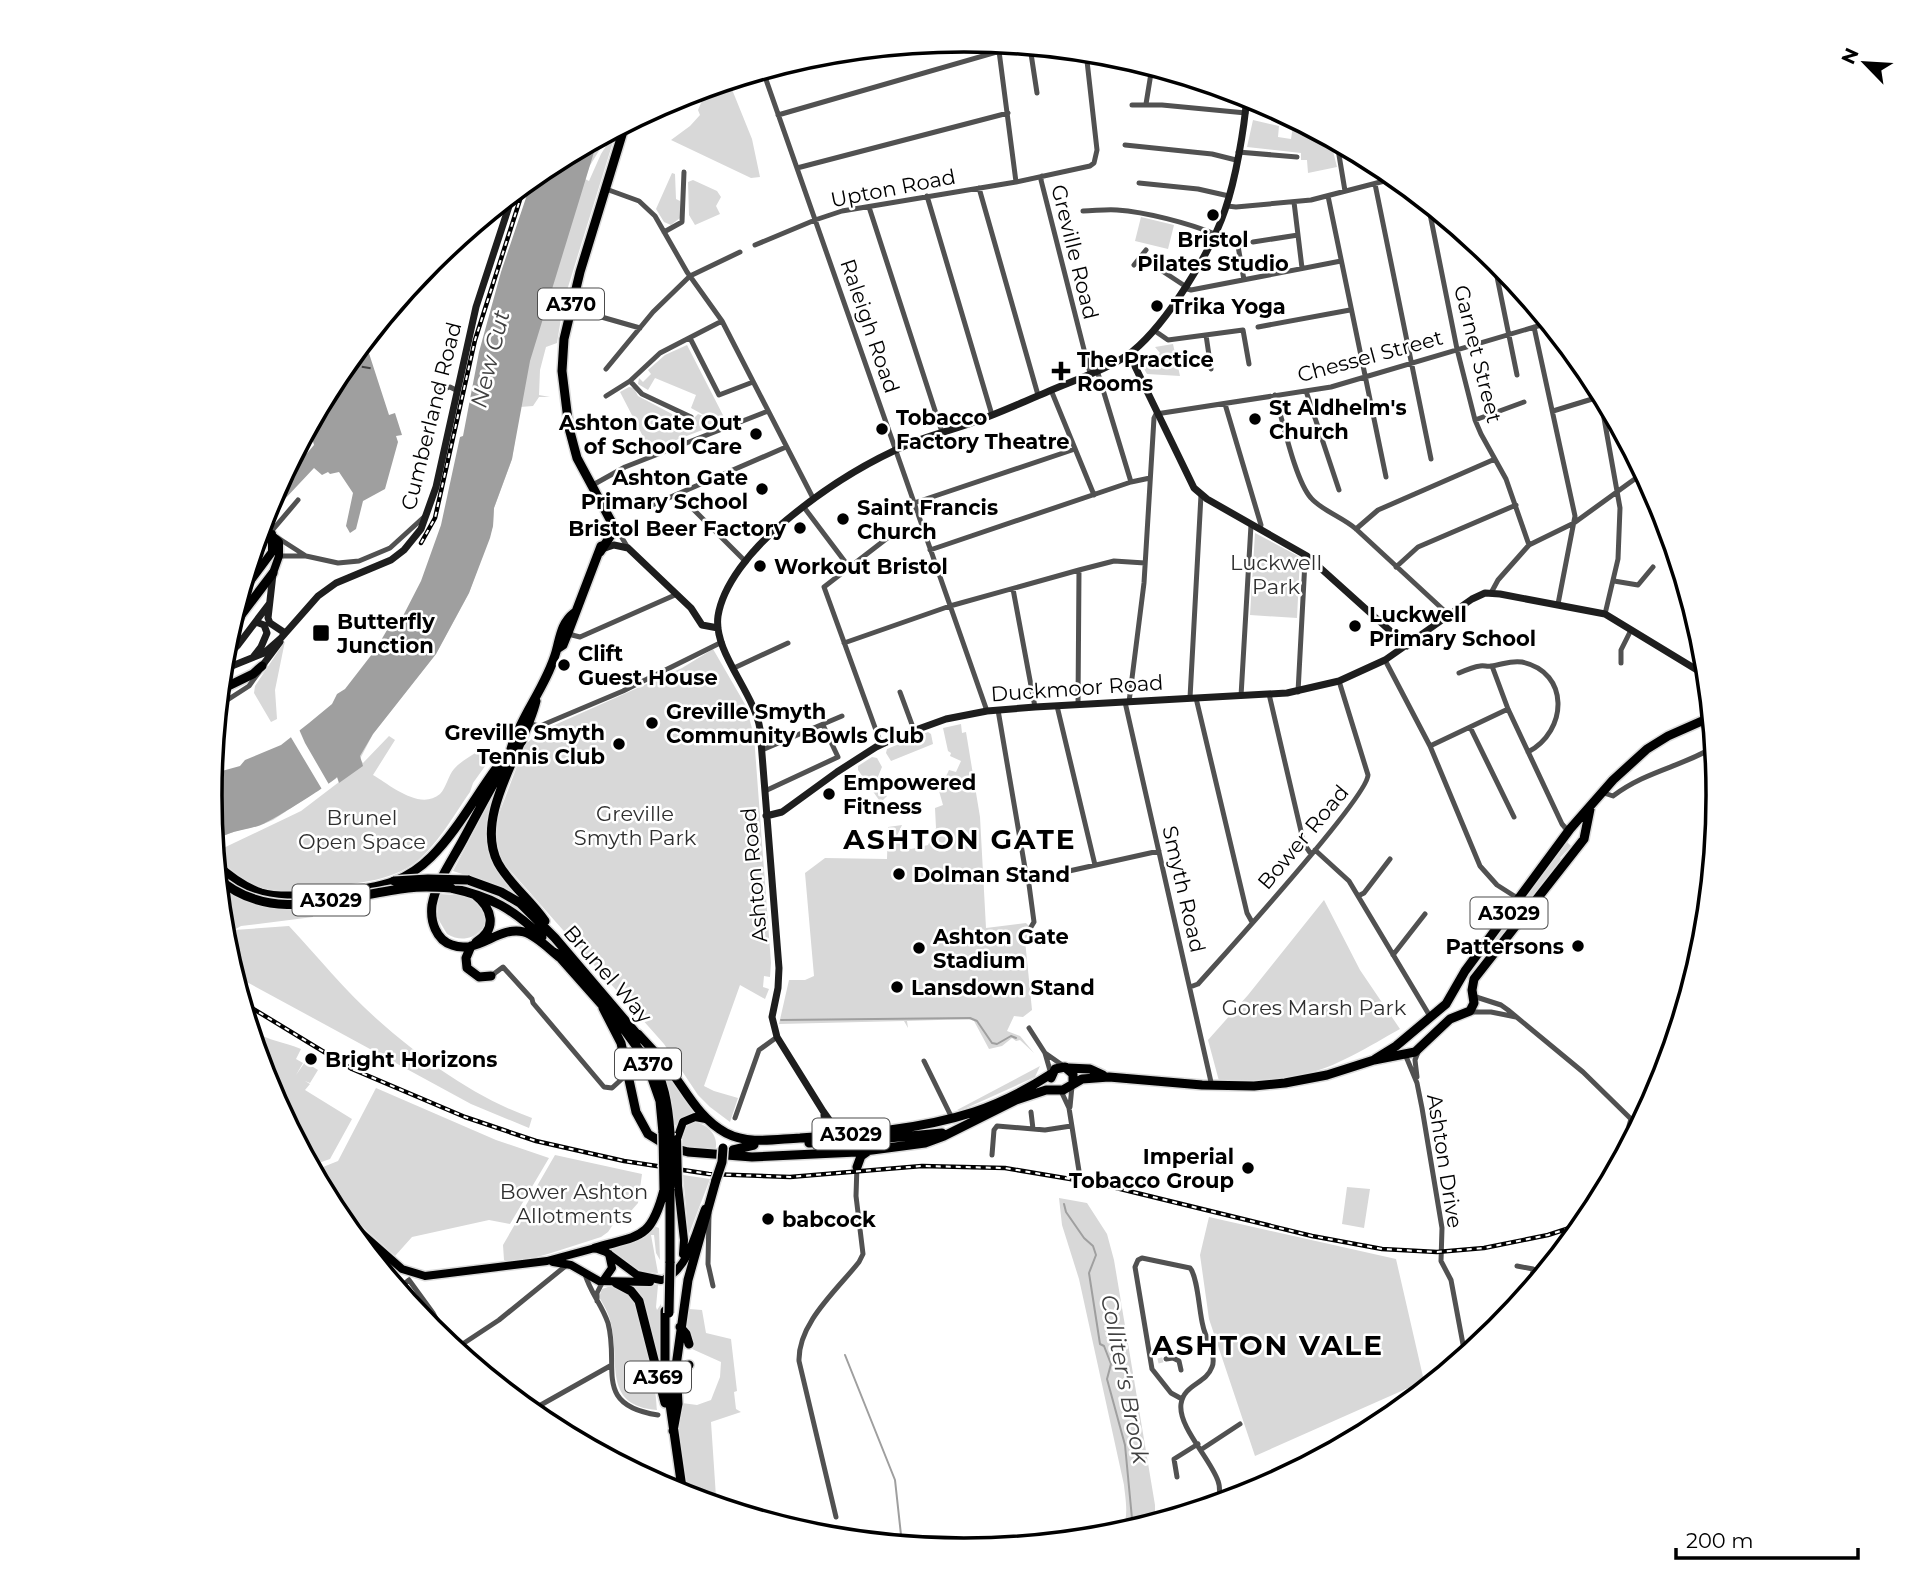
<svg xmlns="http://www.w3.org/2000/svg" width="1928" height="1590" viewBox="0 0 1928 1590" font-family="Montserrat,sans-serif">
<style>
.green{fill:#d8d8d8}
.water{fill:#9f9f9f}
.pier{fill:#fff}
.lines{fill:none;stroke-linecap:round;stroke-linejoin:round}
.stream{stroke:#9f9f9f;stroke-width:2}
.ferry{stroke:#404040;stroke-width:2;stroke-dasharray:9 7;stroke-linecap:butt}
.street-tunnel{stroke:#d9d9d9;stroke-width:5;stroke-dasharray:5 2.5;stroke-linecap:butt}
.primary-casing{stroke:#dbdbdb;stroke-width:11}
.highway-casing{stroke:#dbdbdb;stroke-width:12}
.street{stroke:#515151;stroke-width:5}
.secondary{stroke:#1e1e1e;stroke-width:7}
.primary{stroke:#000;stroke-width:8}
.highway{stroke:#000;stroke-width:9}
.rail-casing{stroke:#000;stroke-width:4.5}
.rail{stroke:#fff;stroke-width:2;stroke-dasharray:5;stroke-linecap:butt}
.primary-bridge-casing{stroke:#dbdbdb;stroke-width:11;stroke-linecap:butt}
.highway-bridge-casing{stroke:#dbdbdb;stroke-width:12;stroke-linecap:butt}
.primary-bridge{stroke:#000;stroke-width:8}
.highway-bridge{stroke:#000;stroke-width:9}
.poi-dot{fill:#000;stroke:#fff;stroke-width:2.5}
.labels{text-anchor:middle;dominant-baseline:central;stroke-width:5;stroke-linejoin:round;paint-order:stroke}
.shield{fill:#fff;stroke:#4c4c4c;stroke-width:2}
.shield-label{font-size:19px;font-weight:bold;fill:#000}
.street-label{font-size:21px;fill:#000;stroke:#fff}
.poi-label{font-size:21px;font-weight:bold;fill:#000;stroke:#fff;text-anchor:start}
.park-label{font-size:21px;fill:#2f2f2f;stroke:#fff}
.water-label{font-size:23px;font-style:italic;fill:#404040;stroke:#fff}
.district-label{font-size:28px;font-weight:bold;letter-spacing:2px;fill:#000;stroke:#fff}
.rim{fill:none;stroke:#000;stroke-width:3.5}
</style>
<rect width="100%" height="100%" fill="#fff"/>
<path class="green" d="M729 82 752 139 760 177 751 178 671 140 690 126 700 115 698 110 701 103 700 95Z
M1253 120 1279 126 1278 137 1291 139 1293 126 1307 127 1330 139 1337 167 1308 173 1307 160H1301V153L1247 147Z
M617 129 564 300 557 343 546 347 540 370 539 395 550 397H539L533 406 520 407 512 459 494 508 493 526 469 593 436 654 373 734 360 759 363 763 389 736 395 740 373 775C390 785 420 811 440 794 446 788 448 776 454 769 460 762 469 757 477 752L488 756V762L473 783 470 792C453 816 436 848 412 865 384 884 342 884 311 889L313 917 241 926 234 930 289 926C318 957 346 992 378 1020 423 1060 476 1098 532 1118L529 1128 471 1104 234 975 224 942 223 937 226 935H223L215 852 301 811 339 782 338 777 273 820C253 830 231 828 214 842L219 814 355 767 381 703 576 151 610 133 589 167 585 179 589 181 601 154Z
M672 173 675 174 676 199 680 201V218L671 225 664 222 656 209Z
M693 180 717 191 721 197 716 206 720 214 695 225 689 215 688 182Z
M1141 217 1174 225 1168 249 1135 241Z
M1173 344 1180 376 1147 374 1143 367 1160 353 1155 347Z
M687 345 726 421 650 450 620 392 629 387 634 388 638 396 689 423 698 414 711 419 691 408 696 395 655 378 648 390 638 384 639 378 643 382 651 374 648 370 665 355Z
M1255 533 1300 557 1297 618 1250 615Z
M285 641 275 690 277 719 271 722 254 693 255 686Z
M713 649 746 706 754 736 771 963 770 977 764 976 763 987 769 989 765 999 740 985 704 1086 714 1091 738 1098 730 1122 710 1107 698 1095 664 1044 501 860 496 842 497 819 525 745 539 732 682 668Z
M961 724 962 733 966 732 980 817 986 928 1026 923 1032 929 1025 940 1032 1010 1023 1017 1014 1016 1007 1031 1020 1036 1034 1053 1020 1040 1016 1041 1012 1038 1002 1046 989 1049 974 1021 969 1019 907 1021 908 1028 904 1021 779 1024 789 980H805L814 976 805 873 825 858 887 859 888 827 902 825 896 838 906 843 905 847 911 849 928 845 936 828 935 808 943 805 939 791 949 770 956 772 961 761 950 756 951 753 948 751 943 728Z
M928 732 931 734 933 744 891 761 886 753 887 749Z
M872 757 877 758 882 767 874 786 883 790 881 793 887 796 882 801 879 800 858 770V766Z
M492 797C493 806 488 815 487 825 483 854 500 874 518 895L517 896 496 885 453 871Z
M1567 842 1571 846 1560 858 1561 859 1489 953 1484 949Z
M439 894C451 895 467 894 477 901 501 916 475 951 447 934L437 917Z
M1324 900 1360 970 1400 1029C1369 1046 1336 1068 1301 1075 1274 1081 1246 1080 1219 1081L1208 1040 1248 995Z
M250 1028C266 1041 282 1041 301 1049L296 1059 303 1063 296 1075 305 1062 318 1070 310 1083 305 1081 310 1084 305 1090 352 1119 330 1159 310 1166 267 1083Z
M660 1063 680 1093 698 1114C688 1114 683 1117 677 1125H674L672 1101Z
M1040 1066 1035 1077 962 1110H957Z
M376 1088 496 1140 549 1158 510 1224 489 1220 412 1237 395 1256 325 1193 313 1171 338 1161Z
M693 1122C707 1123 720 1136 715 1151L682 1147 684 1129Z
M555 1155 642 1174 638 1203 631 1211 616 1220 608 1232 601 1237 548 1254 510 1264 504 1260 503 1245Z
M683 1175 710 1179 689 1234 688 1231Z
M1347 1187 1370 1189 1364 1228 1342 1224Z
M1059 1198 1087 1203 1107 1234 1114 1260 1155 1505V1522L1100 1536C1105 1535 1114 1535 1118 1532 1131 1524 1125 1497 1124 1485L1079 1279 1062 1225Z
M1209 1217 1396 1259 1424 1381 1255 1456 1209 1319 1200 1255Z
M654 1226 659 1228 660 1260 656 1253 654 1235H651L658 1273C635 1273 626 1263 609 1248L643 1236Z
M631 1285H658L656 1307 657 1310 661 1304V1373L642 1299Z
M608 1287C615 1287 623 1289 628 1294 646 1307 656 1387 657 1410 604 1406 619 1365 612 1328 610 1316 605 1307 599 1297L602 1289Z
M689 1309 702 1310 706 1333 731 1339 737 1391 734 1392 736 1409 741 1412 711 1422 716 1497 726 1508 685 1495 675 1426 682 1403 697 1405 711 1400 720 1377 721 1362 681 1344Z"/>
<path class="water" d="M598 139 530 361 512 459 494 508 493 526 490 538 469 593 436 654 373 734 360 756 363 766 339 783 337 777C331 784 270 822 261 825 244 831 229 830 214 842L209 795 211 774 240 766 245 760 281 745 309 723 332 704 337 694 345 689 376 649 387 630 403 616 421 581 441 525 460 437 463 436 479 352 501 272 533 177 545 167Z
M365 341 389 415 395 413 402 435 396 436 398 442 385 489 363 501 356 529 350 533 346 526 353 493 339 472 330 474 328 472 322 475 314 468 267 518 264 516C272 487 295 468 314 445L309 427 337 375Z"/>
<path class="pier" d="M298 727 305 743 331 788 323 791 289 734Z"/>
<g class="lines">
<path class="stream" d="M781 1020 970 1018 977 1021 992 1043 997 1044 1011 1036 1016 1038
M1064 1204 1066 1212 1084 1238 1093 1246 1096 1255 1089 1273 1100 1344 1104 1346 1111 1364 1107 1379 1125 1445 1133 1529
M845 1355 895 1480 902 1544"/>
<path class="ferry" d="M346 364 375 369"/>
<path class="street-tunnel" d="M1158 1361 1166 1359"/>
<g class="primary-casing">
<path id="primary" d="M261 525 279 542V556L273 573
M240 595 272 552V534
M677 1139 683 1122 695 1117 706 1119
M678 1186 684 1240 683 1254
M334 1209 402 1269 425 1276 547 1261 595 1248 606 1252 637 1275 661 1280
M553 1262 571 1265 599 1281 650 1282
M666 1278C689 1267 696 1231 705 1209
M603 1281 612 1268 609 1254"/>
</g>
<g class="highway-casing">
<path id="highway" d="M600 552 611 535 612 523 577 458 569 428 562 371 564 339 580 272 625 125
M229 631 273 573
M557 649 563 645 569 630 601 546
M220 690 253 674 262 666
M536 701C525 748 473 816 498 863 510 885 531 900 545 921
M522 741C499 770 482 805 464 838 453 859 436 882 432 905 430 921 436 940 452 945 478 955 499 925 524 932 537 936 549 949 559 957
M511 749C520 717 546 687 556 652 560 638 561 623 574 613
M216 864C229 876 244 887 261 893 287 901 369 891 395 881 408 876 421 867 431 857 456 832 474 799 495 770L507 759
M468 880 501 892 520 903 555 938 641 1039
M451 888C492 897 513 909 542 937
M475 895C492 908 498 929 476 942
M471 946 466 958 467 968 479 977 491 976
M556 953 626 1032 645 1058 660 1101 663 1133
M603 1008 621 1043 636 1112 648 1134 669 1147 688 1152 752 1157 857 1152 925 1143 944 1136 1016 1100 1046 1090H1063L1082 1079 1109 1077 1202 1085 1254 1086 1285 1083 1327 1075 1374 1060 1415 1052 1450 1019 1470 1011 1474 1003 1472 990 1474 979 1584 839 1590 809
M638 1034C648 1045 658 1055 667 1066 686 1090 698 1118 726 1133 749 1145 776 1139 800 1138 859 1134 918 1130 974 1112 1001 1103 1028 1089 1051 1074
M649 1055C664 1080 668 1104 670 1133
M1375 1059 1396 1046 1446 1004 1465 971 1570 829 1613 780 1647 749 1668 736 1711 717
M1068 1068 1090 1069 1103 1075
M1051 1078 1055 1069 1065 1067 1073 1074V1082
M809 1143 856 1141 942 1133
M733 1150 754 1145
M857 1167 861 1156 868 1151
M595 1248C640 1235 651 1240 664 1190
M670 1263V1189
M616 1283 631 1291 639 1301 665 1403
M665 1311V1369L683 1495
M680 1327 686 1334 689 1344
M676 1375 689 1365
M673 1431 678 1404 676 1366 688 1280 716 1180"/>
</g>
<path class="street" d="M1030 47 1037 93
M999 51 1016 182
M763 71 987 711
M668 102H676L678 97
M1146 104 1152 67
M1132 105H1162L1246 113
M778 115 1018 46
M1337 143 1345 191
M1125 145 1212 154 1236 160
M1238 152 1297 157
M797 168 1008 113
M1042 176 1041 180 1090 373
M1139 183 1198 189 1229 196
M1375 184 1431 459
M979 188 1038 395
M606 189 639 201 655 216 687 272 722 321 813 498
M927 196 992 415
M1328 196 1386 477
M1294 202 1302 268
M1428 204 1457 349 1475 420 1481 434 1506 479 1529 545
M1227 206 1236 207 1311 200 1396 178
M869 207 942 432
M1083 211C1094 211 1106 209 1117 210 1146 212 1188 223 1215 234
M664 232 682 222 684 172
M455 241 456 246
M1253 242 1298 235
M755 245 815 220 842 211 1016 182 1090 166 1094 163 1097 150 1086 52
M1238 246 1244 280
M1141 257 1185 286
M1493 257 1517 375
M1134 265 1146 250
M1184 288 1191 290 1341 261
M570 308 640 328
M1258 327 1350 310
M1534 327 1575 516 1558 604
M1155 331 1168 340 1243 330 1249 364
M1206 335 1211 369
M690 338 719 395 753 382
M606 369 653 312 690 276 740 252
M1097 370 1131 482
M630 381 642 394 691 417
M441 390 450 387 456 390
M1051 390 1094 495
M1599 390 1620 508 1618 559 1605 614
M1306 391 1339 490
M1275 395C1283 421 1295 480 1311 498 1321 510 1344 518 1356 529L1449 615
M606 396 630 381 660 353 722 321
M1225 404 1261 525 1260 529
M1553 411 1602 396
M1475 420 1524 402
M591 486 625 467 768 411
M679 495 746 562
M914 503 1075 449
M650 506 786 447
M803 506 849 567
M1356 529 1378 510 1495 459
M618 531 628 548
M270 533 298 500
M278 538 306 556
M930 550 1131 482 1150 478
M279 556H306L338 563 359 561 390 548 424 517
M1396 567 1418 547 1516 505
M1614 581 1638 585 1653 567
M1013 589 1035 707
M1491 593 1498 580 1529 545 1574 523 1643 473
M569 630 572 635 580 637 675 595
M844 643 950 606 1079 570 1114 561 1145 563
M1385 660 1430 746 1480 866 1497 885 1519 899
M1621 663V650L1631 630
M1492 666 1508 709 1562 824 1568 831
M734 668 788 643
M1459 673C1466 670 1473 667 1480 666 1484 665 1487 667 1491 666 1502 665 1510 660 1522 662 1570 672 1568 731 1528 752
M900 692 914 730
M1298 692 1305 561 1307 556
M1269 694 1304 844 1311 854
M1241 696 1251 525
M1190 698 1201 495
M1196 698 1247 913 1252 922
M1125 702 1211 1082
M1129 702 1144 583 1154 418 1156 414 1331 387 1548 323
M1078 705 1079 570
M218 706 249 686 259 672
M1057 706 1095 865
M998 710 1026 874 1028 877 1034 922 1031 927
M530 724 540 726 623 691 722 642
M1470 727 1514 817
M881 744 824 587 890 536 922 526
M1430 746 1508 709
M762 750 842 716
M765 791 838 757 823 725
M1601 792 1613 796C1646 771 1681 767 1714 747
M1315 850 1349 881 1431 1018
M1028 877 1033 879 1159 851
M1358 896 1364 893 1390 859
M1393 955 1425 914
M491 976 503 967 532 999 533 1003 604 1087 612 1088 624 1077 629 1076
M1190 987 1198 984C1223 956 1368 797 1368 775L1339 681
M1473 996 1501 1005 1508 1010 1583 1072 1631 1119
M1470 1012H1491L1516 1017
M1029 1028 1045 1053 1051 1074
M1045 1053 1065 1067
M1405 1054 1417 1083 1422 1108 1442 1228 1441 1261 1451 1280 1465 1355
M924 1061 952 1118
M1417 1077 1415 1060 1418 1052
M1061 1091 1069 1108 1079 1171
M1070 1107 1072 1086
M1031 1112 1033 1129
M735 1118 759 1050 777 1037
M1631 1119 1629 1126 1636 1131
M1631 1119 1637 1116 1643 1119
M992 1155 994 1130 997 1126 1045 1130 1071 1126
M709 1213 708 1264 713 1286
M1517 1266 1533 1269 1532 1280 1536 1282
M585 1274C590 1292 602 1305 608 1323 620 1367 592 1405 658 1415
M409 1280 433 1313 450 1345
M398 1289 409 1280
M597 1301V1293L603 1281
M455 1349 499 1320 568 1264
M1166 1359 1173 1358 1179 1361 1181 1370
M1182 1399 1171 1393 1152 1369 1135 1267 1138 1260 1142 1258 1190 1268C1198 1277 1199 1312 1203 1326 1205 1337 1217 1356 1212 1367 1206 1384 1184 1384 1181 1404 1178 1427 1210 1458 1218 1481 1221 1488 1219 1496 1219 1503
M530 1411 610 1366
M1202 1449 1240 1424
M1177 1477 1174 1459 1198 1444
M836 1517 799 1361C798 1323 837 1290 859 1262L863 1254 856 1196 857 1165"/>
<path class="secondary" d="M1129 354 1194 488 1207 499 1307 556 1407 646
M605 548 614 545 628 548 691 608 702 625 718 628
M273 574 268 618 270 623 285 633
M254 656 261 647 267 633 264 625 256 622
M222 661 238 645 269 604
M262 666 280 642
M222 670 264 653 281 638 318 596 336 583 391 560 404 550 421 529 436 487 476 307 513 194
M766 816 782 812 837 772 876 747 899 736 946 719 987 711 1035 707 1287 693 1339 681 1385 660 1472 599 1485 593 1500 594 1605 614 1707 676
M840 1135 823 1111 777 1037 772 1017 778 988 779 968 760 729C754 692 713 652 718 616 723 584 752 550 776 529 816 494 860 465 909 444 930 435 953 430 974 422 999 413 1023 402 1047 392 1072 381 1114 367 1133 351 1167 323 1211 252 1225 210 1236 178 1244 130 1247 96
M817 1137 825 1123 824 1115"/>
<use href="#primary" class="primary"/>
<use href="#highway" class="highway"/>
<g class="rail-casing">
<path id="rail" d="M421 543 435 518 475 340 525 184
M242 1002 352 1069 465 1117 536 1141 624 1161 709 1174 790 1177 922 1166 1005 1168 1100 1184 1312 1236 1382 1249 1437 1252 1484 1248 1548 1235 1585 1223"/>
</g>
<use href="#rail" class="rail"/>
<g class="primary-bridge-casing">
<path id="primary-bridge" d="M677 1139 678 1186"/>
</g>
<g class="highway-bridge-casing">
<path id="highway-bridge" d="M217 877C269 927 347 895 408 888 423 886 437 887 451 888
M394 881 428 879 468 880
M663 1133 664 1190
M716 1180 722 1162 723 1148
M670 1189V1133
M669 1313 670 1263"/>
</g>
<use href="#primary-bridge" class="primary-bridge"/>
<use href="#highway-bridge" class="highway-bridge"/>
</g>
<g class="poi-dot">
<circle cx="1213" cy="215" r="7"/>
<circle cx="1157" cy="306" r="7"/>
<path d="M1057.5 360.5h7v7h7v7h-7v7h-7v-7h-7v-7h7z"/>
<circle cx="1255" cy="419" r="7"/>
<circle cx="882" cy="429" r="7"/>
<circle cx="756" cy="434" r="7"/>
<circle cx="762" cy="489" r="7"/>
<circle cx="843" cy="519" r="7"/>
<circle cx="800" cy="528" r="7"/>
<circle cx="760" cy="566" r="7"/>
<circle cx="1355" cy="626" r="7"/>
<rect x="312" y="624" width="18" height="18" rx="3.5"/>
<circle cx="564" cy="665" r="7"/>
<circle cx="652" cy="723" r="7"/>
<circle cx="619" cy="744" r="7"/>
<circle cx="829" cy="794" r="7"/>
<circle cx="899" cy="874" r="7"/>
<circle cx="1578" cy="946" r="7"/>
<circle cx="919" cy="948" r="7"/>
<circle cx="897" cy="987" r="7"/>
<circle cx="311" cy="1059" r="7"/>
<circle cx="1248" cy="1168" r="7"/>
<circle cx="768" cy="1219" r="7"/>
</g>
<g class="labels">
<g class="shield">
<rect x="538" y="288.5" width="66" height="31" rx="5"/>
<rect x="292.5" y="884.5" width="77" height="31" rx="5"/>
<rect x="1470.5" y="897.5" width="77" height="31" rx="5"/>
<rect x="615" y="1048.5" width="66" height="31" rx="5"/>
<rect x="812.5" y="1118.5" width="77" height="31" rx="5"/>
<rect x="625" y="1361.5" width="66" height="31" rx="5"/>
</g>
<g class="shield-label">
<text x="571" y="304">A370</text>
<text x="331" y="900">A3029</text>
<text x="1509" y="913">A3029</text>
<text x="648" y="1064">A370</text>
<text x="851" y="1134">A3029</text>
<text x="658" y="1377">A369</text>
</g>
<g class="street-label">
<text transform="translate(893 188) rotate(-11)">Upton Road</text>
<text transform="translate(1075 252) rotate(76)">Greville Road</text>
<text transform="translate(870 326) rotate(71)">Raleigh Road</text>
<text transform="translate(1478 354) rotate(76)">Garnet Street</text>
<text transform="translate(1370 356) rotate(-15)">Chessel Street</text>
<text transform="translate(431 416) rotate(-76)">Cumberland Road</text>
<text transform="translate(1077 688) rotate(-4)">Duckmoor Road</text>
<text transform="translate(1303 837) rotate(-50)">Bower Road</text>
<text transform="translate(754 875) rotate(-95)">Ashton Road</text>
<text transform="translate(1184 889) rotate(77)">Smyth Road</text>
<text transform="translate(608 974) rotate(49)">Brunel Way</text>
<text transform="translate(1445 1161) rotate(81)">Ashton Drive</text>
</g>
<g class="poi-label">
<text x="1213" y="239" text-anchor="middle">Bristol<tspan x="1213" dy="24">Pilates Studio</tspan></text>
<text x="1171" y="306">Trika Yoga</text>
<text x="1077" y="359">The Practice<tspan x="1077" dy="24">Rooms</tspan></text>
<text x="1269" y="407">St Aldhelm's<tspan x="1269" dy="24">Church</tspan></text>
<text x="896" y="417">Tobacco<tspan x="896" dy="24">Factory Theatre</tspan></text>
<text x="742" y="422" text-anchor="end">Ashton Gate Out<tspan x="742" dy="24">of School Care</tspan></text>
<text x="748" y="477" text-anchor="end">Ashton Gate<tspan x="748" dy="24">Primary School</tspan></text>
<text x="857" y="507">Saint Francis<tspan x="857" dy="24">Church</tspan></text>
<text x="786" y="528" text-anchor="end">Bristol Beer Factory</text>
<text x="774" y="566">Workout Bristol</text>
<text x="1369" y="614">Luckwell<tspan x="1369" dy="24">Primary School</tspan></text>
<text x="337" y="621">Butterfly<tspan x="337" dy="24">Junction</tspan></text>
<text x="578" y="653">Clift<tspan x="578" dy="24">Guest House</tspan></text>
<text x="666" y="711">Greville Smyth<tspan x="666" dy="24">Community Bowls Club</tspan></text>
<text x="605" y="732" text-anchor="end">Greville Smyth<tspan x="605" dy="24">Tennis Club</tspan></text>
<text x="843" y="782">Empowered<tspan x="843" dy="24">Fitness</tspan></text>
<text x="913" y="874">Dolman Stand</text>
<text x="933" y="936">Ashton Gate<tspan x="933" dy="24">Stadium</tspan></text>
<text x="1564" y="946" text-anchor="end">Pattersons</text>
<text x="911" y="987">Lansdown Stand</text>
<text x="325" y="1059">Bright Horizons</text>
<text x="1234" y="1156" text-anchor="end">Imperial<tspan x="1234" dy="24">Tobacco Group</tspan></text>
<text x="782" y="1219">babcock</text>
</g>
<g class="park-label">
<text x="1276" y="562">Luckwell<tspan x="1276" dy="24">Park</tspan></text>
<text x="635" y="813">Greville<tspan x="635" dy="24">Smyth Park</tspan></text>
<text x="362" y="817">Brunel<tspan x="362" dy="24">Open Space</tspan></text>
<text x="1314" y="1007">Gores Marsh Park</text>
<text x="574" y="1191">Bower Ashton<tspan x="574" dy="24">Allotments</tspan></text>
</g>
<g class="water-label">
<text transform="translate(490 359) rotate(-76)">New Cut</text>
<text transform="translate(1125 1379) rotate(79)">Colliter's Brook</text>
</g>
<g class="district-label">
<text x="960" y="839">ASHTON GATE</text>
<text x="1268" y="1345">ASHTON VALE</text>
</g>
</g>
<path d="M0 0H1928V1590H0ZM964 52H964A742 742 0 0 1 1706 794V796A742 742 0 0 1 964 1538H964A742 742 0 0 1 222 796V794A742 742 0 0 1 964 52Z" fill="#fff" fill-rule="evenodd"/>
<path class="rim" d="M964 52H964A742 742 0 0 1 1706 794V796A742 742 0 0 1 964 1538H964A742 742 0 0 1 222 796V794A742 742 0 0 1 964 52Z"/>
<g transform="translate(1865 63) rotate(295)" stroke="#ffffff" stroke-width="5" paint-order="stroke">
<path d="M0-5L12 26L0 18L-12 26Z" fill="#000000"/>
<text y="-10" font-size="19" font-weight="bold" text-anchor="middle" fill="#000000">N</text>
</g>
<path d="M1676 1548v10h182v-10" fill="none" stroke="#000000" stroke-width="3.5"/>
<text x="1686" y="1548" font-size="21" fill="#000000" stroke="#ffffff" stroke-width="5" paint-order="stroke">200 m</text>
</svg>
